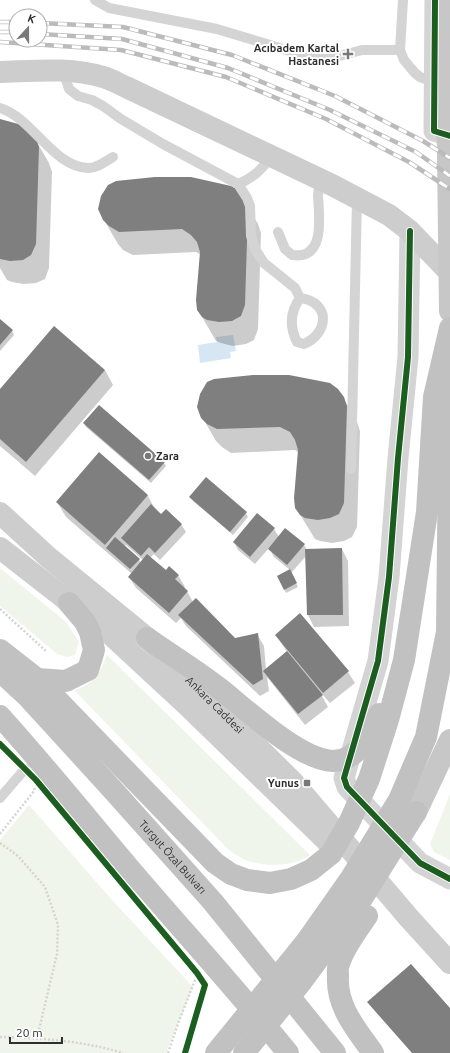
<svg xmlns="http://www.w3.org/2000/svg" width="450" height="1053" viewBox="0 0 450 1053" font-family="Ubuntu,sans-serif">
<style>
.green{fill:#f0f5eb}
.water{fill:#d7e6f3}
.shadow{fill:#0003;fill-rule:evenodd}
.building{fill:#7f7f7f}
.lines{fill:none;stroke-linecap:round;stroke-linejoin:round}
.path{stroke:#d4d4d4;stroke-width:2.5;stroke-dasharray:2 2;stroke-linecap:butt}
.lane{stroke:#d4d4d4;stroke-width:10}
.street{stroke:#d4d4d4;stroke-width:21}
.secondary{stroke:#cdcdcd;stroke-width:22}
.primary{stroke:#c7c7c7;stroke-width:22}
.highway{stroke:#c1c1c1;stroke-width:22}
.rail-casing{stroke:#bbb;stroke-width:4.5}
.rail{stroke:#fff;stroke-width:3;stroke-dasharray:9;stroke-linecap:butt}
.cycleway-casing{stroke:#fff;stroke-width:8}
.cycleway{stroke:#1b5e20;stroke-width:6}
.poi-dot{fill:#787878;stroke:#fff;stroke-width:1.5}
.labels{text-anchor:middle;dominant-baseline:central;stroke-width:4;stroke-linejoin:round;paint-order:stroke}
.poi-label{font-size:11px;font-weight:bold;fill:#2f2f2f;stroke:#fff;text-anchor:end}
.street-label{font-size:11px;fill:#2f2f2f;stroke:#fff}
</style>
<rect width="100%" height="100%" fill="#fff"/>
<path class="green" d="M0 568 66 622 79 642 75 655 67 657 57 654 0 606Z
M107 655 310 855C292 867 268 867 248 861 242 859 235 854 229 850L74 690C94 685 100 673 107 655Z
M450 794V860L434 852 430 844Z
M29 805 112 900 193 987 166 1053H0V840Z"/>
<path class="water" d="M233 335 236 351 230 352 231 358 200 363 198 345 217 342 216 337Z"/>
<path class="shadow" d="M0 121 35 139 49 163 52 172 49 268 45 279 36 283 24 284 12 282 7 280 0 268Z
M244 200 258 224 261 233 258 329 254 340 246 344 233 346 221 343 216 341 198 310 201 255 196 252 133 255 123 250 118 244 104 220Z
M0 321 12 331 14 335 0 351Z
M105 370 113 385 35 476 0 446V390Z
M343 398 357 422 360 431 357 527 352 537 344 541 332 543 320 541 315 539 296 508 299 453 295 450 231 453 222 447 216 441 202 417Z
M84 423 164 463 166 466 151 483 86 427Z
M99 454 148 496 156 511 161 515 181 524 186 532 160 560 154 554 150 558 166 572 178 575 185 587 184 588 187 591 193 602 235 639 257 634 264 646 266 669 287 652 276 635 348 672 355 683 330 703 322 694H321L328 707 305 725 267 677 269 691 260 696 186 626 181 618 176 623 136 588 129 577 132 574 66 517 57 502ZM126 545 143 560 141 563 138 558 124 546Z
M206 479 246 513 248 517 233 535 193 501 191 497Z
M274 529 279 537 286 530 304 545 307 550 342 549 348 561 349 626 314 627 308 615 307 555 291 573 298 587 286 593 278 576 290 570 274 557 269 548 255 564 238 550 234 542Z"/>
<path class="building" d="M0 119 22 125 36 138 39 147 36 244 31 255 23 260 10 261 0 259Z
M155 177H191L231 186 240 191 248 208 245 305 241 316 232 321 219 322 207 320 202 317 197 310 196 300 200 252 197 242 191 235 182 229 119 232 109 226 103 220 98 209 101 196 108 185 116 181Z
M0 319 13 330 0 345Z
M54 326 105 370 26 462 0 439V389Z
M253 375H289L320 381 330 383 338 389 344 397 347 406 344 503 339 514 330 518 318 520 305 518 300 515 295 508 294 498 298 450 295 440 290 432 280 427 217 429 207 424 201 418 197 407 200 394 207 382 214 379Z
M99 405 165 462 149 480 83 423Z
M99 452 148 495 105 545 56 502Z
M206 477 247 512 230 532 189 497Z
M151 504 161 514 166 509 182 524 155 553 149 547 141 556 121 538Z
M257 513 275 528 250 557 233 542Z
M285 528 305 544 287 565 268 549Z
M115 537 140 559 130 569 106 548Z
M342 548 343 615H307L305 549Z
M147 554 166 570 169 566 179 575 175 579 188 591 169 613 128 577Z
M290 569 297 583 284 590 277 576Z
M196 598 235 638 258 633 263 679 253 685 178 615Z
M300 613 349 671 323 693 275 635Z
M287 651 323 695 298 714 263 671Z
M411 964 450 1008V1053H412L367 1002Z"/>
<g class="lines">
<path class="path" d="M0 609 47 652
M0 834 34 791 35 786
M0 843 18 856 45 887 58 925 57 954 37 1038
M0 1037C41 1038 84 1041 123 1053
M168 1053 179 1021 197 975"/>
<path class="lane" d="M95 0 109 8 217 29 303 55 319 59H328L362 50H400
M403 0 400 50 404 60 415 73 420 77 434 82
M63 71 69 89 78 96 92 100 103 106 121 119 163 144 238 184 247 198 250 206 251 236 255 249 264 263 295 288 300 298C331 302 329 333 304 344L297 342C289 326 290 312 300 298
M0 108C33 118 53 167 88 168 95 169 106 161 113 157
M238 184C253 178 261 170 271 157
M278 232 285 249 292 255C326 260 319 216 318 196 318 191 320 185 321 180
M351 469 357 199
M0 798 25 769"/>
<path class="street" d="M435 0 434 131 450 136
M410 231 408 357 398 458 389 577 378 661 344 778 347 787 420 863 450 879"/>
<g class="secondary">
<path d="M0 72C34 71 70 67 103 77 111 79 119 84 126 87L332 185 389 215 410 231 450 273"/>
<path id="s1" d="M0 513 48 557 147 638 292 781 409 918 450 963"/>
<path d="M0 548 109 633 191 709 329 843"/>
</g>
<path class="primary" d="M446 0 450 311
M416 812 450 740"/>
<g class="highway">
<path d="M147 638C171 655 196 670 219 688 246 709 299 760 333 761 358 761 371 734 379 714"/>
<path d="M0 650 37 679 215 863 231 874 247 880 270 883 291 879 311 870 331 854 349 823 369 779 388 720 404 660 427 512 434 397 450 328"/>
<path id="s2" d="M0 671 28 697 112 789 213 902 335 1053"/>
<path d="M37 679 66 681 88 670 94 650 90 632 85 622 69 603"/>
<path d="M0 716C45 766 87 818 130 869 182 930 237 990 288 1053"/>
<path d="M367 916C357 931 344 947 339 964 337 968 338 972 338 976 336 1007 357 1030 373 1053"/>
<path d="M216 1053 306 942 351 878 399 800 426 737 447 632 450 368"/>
<path d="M244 1053 302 981 356 908 416 812"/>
</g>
<g class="rail-casing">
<path id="rail" d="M0 22H16
M40 23 123 27 232 55 335 96 423 141 450 158
M0 32H16
M40 34 122 39 228 68 330 110 416 152 450 176
M0 42 121 50 226 77 326 119 409 162 450 189"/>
</g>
<use href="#rail" class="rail"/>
<g class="cycleway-casing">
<path id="cycleway" d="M435 0 434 131 450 136
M410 231 408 357 398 458 389 577 378 661 344 778 347 787 420 863 450 879
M0 744 36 780 197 973 205 985 185 1053"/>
</g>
<use href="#cycleway" class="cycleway"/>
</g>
<g class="poi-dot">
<path d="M346 48h4v4h4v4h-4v4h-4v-4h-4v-4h4z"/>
<circle cx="148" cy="456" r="4"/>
<rect x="303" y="779" width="8" height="8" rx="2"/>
</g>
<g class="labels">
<g class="poi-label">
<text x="339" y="48">Acıbadem Kartal<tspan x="339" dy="13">Hastanesi</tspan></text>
<text x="156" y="456" text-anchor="start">Zara</text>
<text x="299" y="783">Yunus</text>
</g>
<g class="street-label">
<text stroke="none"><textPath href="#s1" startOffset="288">Ankara Caddesi</textPath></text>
<text stroke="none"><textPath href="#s2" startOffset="254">Turgut Özal Bulvarı</textPath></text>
</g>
</g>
<g transform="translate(28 28) rotate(21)"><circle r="19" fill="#ffffff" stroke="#acacac"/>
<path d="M0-3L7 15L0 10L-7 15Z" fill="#787878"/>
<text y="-6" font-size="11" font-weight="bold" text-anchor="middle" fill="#2f2f2f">K</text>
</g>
<path d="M10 1037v6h52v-6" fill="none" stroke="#2f2f2f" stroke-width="2"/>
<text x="16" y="1037" font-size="12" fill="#2f2f2f" stroke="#ffffff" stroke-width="3" paint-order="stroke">20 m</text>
</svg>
